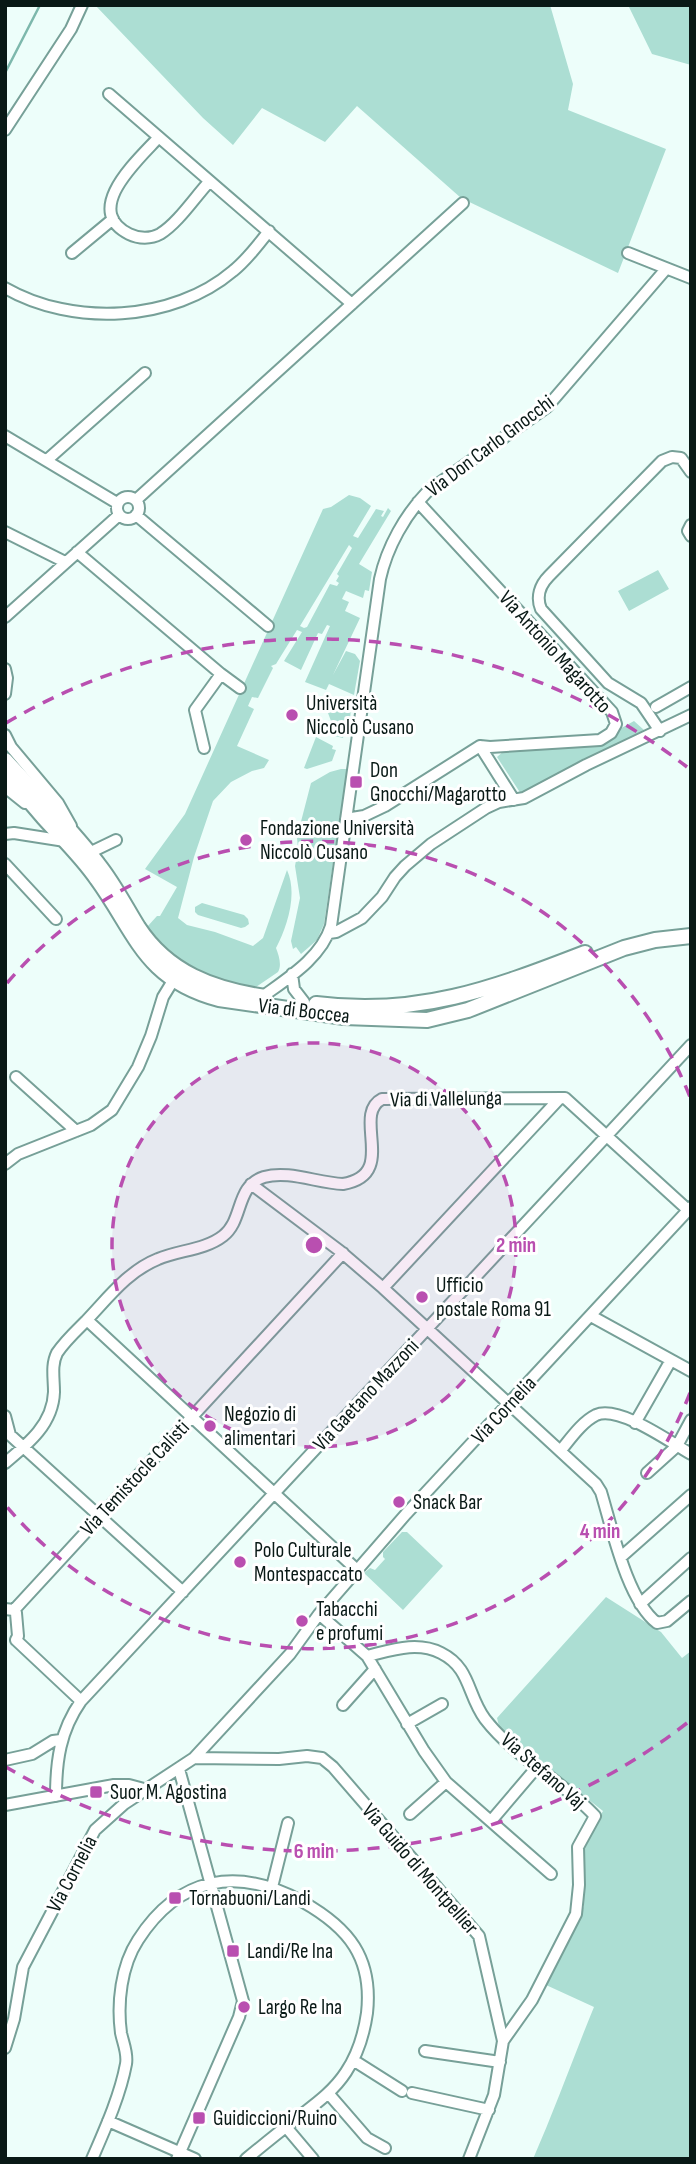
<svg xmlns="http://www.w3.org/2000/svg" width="696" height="2164" viewBox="0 0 696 2164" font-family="'Sofia Sans Condensed',sans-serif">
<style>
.green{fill:#acded3;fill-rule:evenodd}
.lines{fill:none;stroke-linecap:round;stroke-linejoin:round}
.stream{stroke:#7db8ac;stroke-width:2.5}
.minor-casing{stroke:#77a098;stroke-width:14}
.major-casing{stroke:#77a098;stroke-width:18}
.minor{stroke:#fff;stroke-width:10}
.major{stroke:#fff;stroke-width:14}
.ring{fill:none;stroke:#b94fb0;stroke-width:3.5;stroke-dasharray:12 9}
.poi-dot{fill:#b94fb0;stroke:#fff;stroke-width:2.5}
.labels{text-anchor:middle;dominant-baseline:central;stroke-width:6;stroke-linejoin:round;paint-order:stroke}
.street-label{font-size:21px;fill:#091916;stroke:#fff}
.poi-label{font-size:21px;fill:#091916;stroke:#fff;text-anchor:start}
.centre{fill:#b94fb0;stroke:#fff;stroke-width:3.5}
.ring-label{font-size:21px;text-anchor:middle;font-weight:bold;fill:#b94fb0;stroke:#fff;stroke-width:6;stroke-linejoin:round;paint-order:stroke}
</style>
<rect width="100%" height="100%" fill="#edfefa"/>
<path class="green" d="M95 5H550L573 84 568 110 666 149 618 273 461 198 357 106 325 142 262 108 233 145 203 118Z
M628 5H691V65L652 54Z
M349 495 360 498 371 506 353 536 358 538 376 509 384 511 381 516 383 517 388 508 391 511 359 564 372 572 369 591 365 590 363 598 346 591 342 599 349 602 345 611 360 618 333 675 346 651 355 654 360 661 354 695 329 684 326 690 305 682 330 626 327 625 322 634 318 633 301 670 284 661 302 632 297 630 276 664 271 666 273 668 258 698 252 697 248 706 254 709 237 746 269 760 264 768 252 771 231 782 213 801 194 857 178 918 187 925 215 932 253 946 263 938 287 870C298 894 287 927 276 948 279 956 282 965 278 972L256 987C201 977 181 974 147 927L157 916H160L177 887 145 869 185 814 323 509 331 507ZM349 545 352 548 337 574 339 576 336 581 339 583 337 586 330 584 307 627 304 628 300 626Z
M658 570 669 589 629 611 618 591Z
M343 702 351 707 350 720 346 721 343 738 322 733 331 721 328 713 332 705Z
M634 721 644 730 521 794 497 757 505 750 598 741Z
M316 737 333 746 332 749 336 750 332 761 307 769 304 768Z
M341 769H347L324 924 317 940 301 954 296 947 293 949 291 941 300 898 295 866 298 850 297 837 311 783 330 772Z
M202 903 244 915 248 919 249 924 245 927 241 928 198 915 195 912V907Z
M402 1532H407L443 1566 403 1610 364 1573 370 1568 375 1570 385 1559 383 1557V1552Z
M606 1597 661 1632 682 1658 691 1651V2159H533C555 2109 573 2058 594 2007L546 1985 584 1906 581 1847 603 1811 500 1730 497 1718Z"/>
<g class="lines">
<path class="stream" d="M5 73 40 5"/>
<g class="minor-casing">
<path id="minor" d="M109 94 352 304
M5 130 71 29 82 5
M158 138C139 159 81 210 129 234 139 239 151 239 160 234 178 223 195 197 209 182
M72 253 113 219
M628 253 691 278
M5 288C73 327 173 322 233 271 247 260 258 245 269 231
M5 436 117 503
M47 460 145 373
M117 508a11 11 0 1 1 22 0a11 11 0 1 1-22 0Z
M136 500 463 203
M136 515 268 626
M691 525 688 531 691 536
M5 532 65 562
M77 552 221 674 195 710 204 748
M5 617 119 515
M5 669 7 678 5 694
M221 674 240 688
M656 707 691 687
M660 731 641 703 608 683 541 609C536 597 540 585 549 576L662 461 672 457 681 458 691 472
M5 735 11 747 58 803 71 826
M480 746 514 800
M5 787 25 803
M346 819 364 816 385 806 480 746 490 747 600 740 611 733 616 724 612 712 418 502
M5 834 14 833 65 841
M89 853 116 840
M5 864 56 919
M329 933 336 932 362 918 382 897 395 877 405 866 431 844 486 808 499 802 524 798 586 765 691 715
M292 974 294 989 304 1002
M261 1000 262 997C288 978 321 958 331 926L380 579C387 547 405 515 428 491L547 407 666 269
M16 1077 76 1131
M5 1164 18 1154 91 1125 112 1110 138 1067 151 1036 163 997 174 979
M251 1184 340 1251 383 1288 596 1484 601 1492C612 1528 627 1600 657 1623L667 1621 691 1601
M383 1288 560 1098
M591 1316 691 1371
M87 1320 357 1570
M5 1416 10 1435 183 1592
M635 1423 671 1360
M561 1450C571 1438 582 1422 596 1415 619 1405 670 1442 691 1454
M5 1463C28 1444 53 1424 54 1392 54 1378 51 1365 57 1353 65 1341 76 1331 86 1321 108 1298 128 1271 158 1259 179 1250 205 1250 223 1236 244 1220 235 1186 264 1177 289 1170 317 1183 343 1184 399 1175 351 1115 382 1099L565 1098 688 1210
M647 1473 677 1446 691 1420
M621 1557 691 1495
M640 1604 691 1558
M5 1609 14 1610 16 1613 18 1636 16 1640
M14 1610 343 1253
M319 1614 367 1656 424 1751 446 1782 551 1874
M16 1640 81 1701
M367 1656C392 1650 417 1641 441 1653 471 1668 467 1695 485 1719 515 1758 562 1780 595 1816L578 1847 579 1885 576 1914 532 2000 503 2041
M343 1705 375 1669
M407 1724 442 1704
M194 1758 279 1759 307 1756 322 1758 333 1767 479 1936 503 2041 494 2095 469 2159
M5 1760 32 1754 53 1741 61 1740
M56 1796C56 1761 60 1731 81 1701L691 1045
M5 1805 114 1785H129L144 1789
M410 1814 446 1782
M491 1821 537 1767
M272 1887 288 1823
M5 2048 14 2019 23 1967 95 1830 124 1804 194 1758 290 1654 319 1614 406 1514 691 1207
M425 2051 500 2062
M353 2060 402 2091
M328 2093 367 2138 385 2148
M412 2093 489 2110
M108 2121 195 2159
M286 2127 313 2159
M92 2159C105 2129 120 2096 126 2064 128 2053 123 2043 121 2033 117 2003 121 1966 138 1940 179 1876 238 1866 303 1902 349 1928 373 1958 367 2013 364 2034 358 2054 346 2072 333 2092 314 2105 296 2119 279 2132 263 2145 246 2159
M177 2159 239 2017 243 2001 179 1769"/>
</g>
<g class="major-casing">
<path id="major" d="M5 760C36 794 70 827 98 864 114 884 125 906 138 927 168 973 213 989 265 997
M5 774C19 788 31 803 44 818 62 838 82 857 97 879 137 934 144 979 219 999L344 1017 427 1020 468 1010 624 948 655 940 691 936
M316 1004C417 1017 492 989 585 953"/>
</g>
<use href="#minor" class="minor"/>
<use href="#major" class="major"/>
</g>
<circle cx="314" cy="1245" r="202" fill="#b94fb0" fill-opacity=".12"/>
<g class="ring">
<circle cx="314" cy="1245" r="202"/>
<path d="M690 1393A404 404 0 0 1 7 1507M7 983A404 404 0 0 1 690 1097"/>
<path d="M687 1723A606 606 0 0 1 6 1767M6 723A606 606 0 0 1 687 767"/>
</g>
<g class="poi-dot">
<circle cx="292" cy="715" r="7"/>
<rect x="349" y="775" width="14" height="14" rx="3.5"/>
<circle cx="246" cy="840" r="7"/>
<circle cx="422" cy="1297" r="7"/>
<circle cx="210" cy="1426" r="7"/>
<circle cx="399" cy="1502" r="7"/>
<circle cx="240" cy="1562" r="7"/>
<circle cx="302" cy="1621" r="7"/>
<rect x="89" y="1785" width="14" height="14" rx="3.5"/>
<rect x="168" y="1891" width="14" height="14" rx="3.5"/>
<rect x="226" y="1944" width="14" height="14" rx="3.5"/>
<circle cx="244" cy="2007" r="7"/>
<rect x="192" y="2111" width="14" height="14" rx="3.5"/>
</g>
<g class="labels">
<g class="street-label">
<text transform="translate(490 446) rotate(-37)">Via Don Carlo Gnocchi</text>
<text transform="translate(555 652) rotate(48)">Via Antonio Magarotto</text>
<text transform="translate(304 1011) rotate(7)">Via di Boccea</text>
<text transform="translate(446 1099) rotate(-1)">Via di Vallelunga</text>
<text transform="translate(366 1395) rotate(-47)">Via Gaetano Mazzoni</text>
<text transform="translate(504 1410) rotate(-47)">Via Cornelia</text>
<text transform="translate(135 1478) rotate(-47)">Via Temistocle Calisti</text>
<text transform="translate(543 1771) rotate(41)">Via Stefano Vaj</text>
<text transform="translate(420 1869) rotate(49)">Via Guido di Montpellier</text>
<text transform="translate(72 1874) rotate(-62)">Via Cornelia</text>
</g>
<g class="poi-label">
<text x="306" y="703">Università<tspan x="306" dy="24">Niccolò Cusano</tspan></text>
<text x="370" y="770">Don<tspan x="370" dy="24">Gnocchi/Magarotto</tspan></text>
<text x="260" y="828">Fondazione Università<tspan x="260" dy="24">Niccolò Cusano</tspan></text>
<text x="436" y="1285">Ufficio<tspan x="436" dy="24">postale Roma 91</tspan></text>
<text x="224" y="1414">Negozio di<tspan x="224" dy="24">alimentari</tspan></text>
<text x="413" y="1502">Snack Bar</text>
<text x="254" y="1550">Polo Culturale<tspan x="254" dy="24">Montespaccato</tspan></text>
<text x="316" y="1609">Tabacchi<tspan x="316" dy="24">e profumi</tspan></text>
<text x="110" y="1792">Suor M. Agostina</text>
<text x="189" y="1898">Tornabuoni/Landi</text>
<text x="247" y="1951">Landi/Re Ina</text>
<text x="258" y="2007">Largo Re Ina</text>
<text x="213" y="2118">Guidiccioni/Ruino</text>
</g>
</g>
<circle cx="314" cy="1245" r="10" class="centre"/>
<g class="ring-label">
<text x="516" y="1252">2 min</text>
<text x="600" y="1538">4 min</text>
<text x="314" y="1858">6 min</text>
</g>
<rect width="696" height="2164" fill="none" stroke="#091916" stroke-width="14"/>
</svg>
